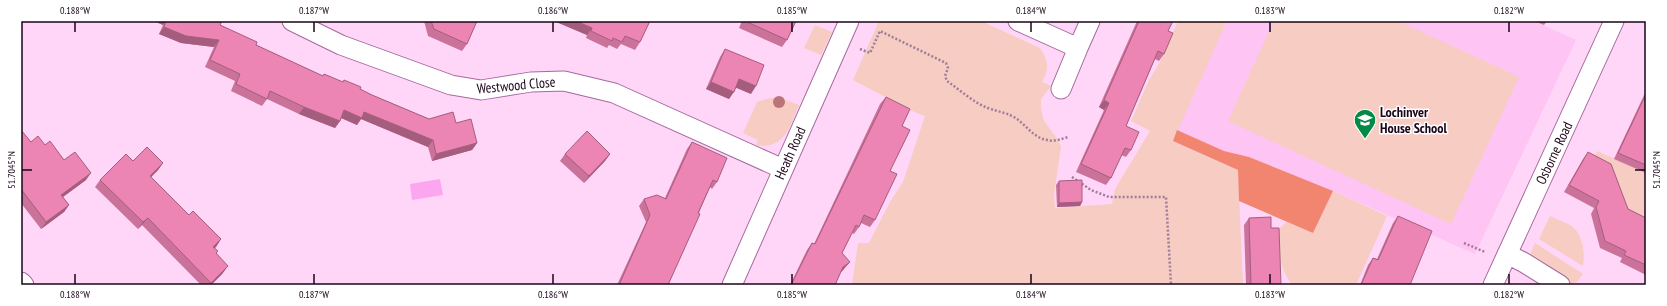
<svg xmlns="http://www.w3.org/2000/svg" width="1667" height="306" viewBox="0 0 1667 306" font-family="'PT Sans Narrow',sans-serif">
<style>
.built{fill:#fec4f4}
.green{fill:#f6ccc3}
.forest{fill:#f1856f}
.water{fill:#fda6f0}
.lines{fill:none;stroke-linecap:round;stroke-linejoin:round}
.minor-casing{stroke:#a6699d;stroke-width:21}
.path{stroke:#9e7d99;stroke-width:2.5;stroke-dasharray:2 2;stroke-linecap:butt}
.minor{stroke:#fff;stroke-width:19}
.tree{fill:#bb747a}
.wall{fill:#cb729b}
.shaded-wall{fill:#a55d7e}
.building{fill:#ec85b4;stroke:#a55d7e}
.ticks{fill:none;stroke:#1b0519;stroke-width:1.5}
.labels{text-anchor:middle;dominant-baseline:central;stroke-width:3;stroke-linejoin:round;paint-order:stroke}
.street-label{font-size:14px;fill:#1b0519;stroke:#fff}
.poi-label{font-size:14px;font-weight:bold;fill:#1b0519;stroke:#fff;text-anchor:start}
.neatline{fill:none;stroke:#1b0519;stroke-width:1.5}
.ticks-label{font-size:10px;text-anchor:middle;fill:#1b0519}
</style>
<rect width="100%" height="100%" fill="#ffd6f8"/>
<path class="built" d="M1227 21H1534L1576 40 1475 254 1333 191 1249 157 1224 151 1177 130Z"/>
<path class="green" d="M879 21H981L1040 48C1048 60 1050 69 1042 82L1051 86 1041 99V109L1044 121 1056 137 1061 146 1054 195 1055 208 1112 204 1115 189 1150 131 1131 121 1149 80 1160 62 1178 21H1227L1173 141 1238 170 1243 285H852L858 243H869L890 202 903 182 925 116 912 111 853 80Z
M1274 21H1398L1519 77 1451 224 1228 121Z
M815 25 832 32 821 55 804 48Z
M770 98H781L799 105C790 126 785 150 756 145L758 140 743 133 757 102Z
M1597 151 1646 173V232L1633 226 1591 163Z
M1333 191 1387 216 1356 285H1292C1279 266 1278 253 1276 231L1287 222 1313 233Z
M1550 216C1569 225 1578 224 1583 247 1584 253 1584 259 1583 266L1539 239Z
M1535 243 1583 274 1577 282 1571 284 1535 264C1528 256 1531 252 1535 243Z"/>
<path class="forest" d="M1177 130 1224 151 1249 157 1333 191 1313 233 1239 201 1238 170 1173 141Z"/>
<path class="water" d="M440 179 443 195 412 200 410 184Z"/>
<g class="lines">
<g class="minor-casing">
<path id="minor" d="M292 21 341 45 451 85 481 90 531 82 564 81 614 93 783 169
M1018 21 1078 48 1090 21
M1061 89 1078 48
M1507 254 1523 262 1560 285
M21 282 24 285
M732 285 849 21
M1493 285 1614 21"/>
</g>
<path class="path" d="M860 49 870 53 880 31 946 63 948 68 945 76 947 81C960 90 974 103 988 108 998 112 1005 112 1014 117 1026 124 1033 138 1047 140 1054 142 1061 139 1068 137
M1072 177 1091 190 1109 197H1166L1171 285
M1464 243 1485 252"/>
<use href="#minor" class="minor"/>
</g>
<circle class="tree" cx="779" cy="102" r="6"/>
<path class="wall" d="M154 21H222L220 25 256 45 323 76 324 74 342 82 344 80 360 89 372 95 429 119 456 123 477 143 472 150 432 161 428 147 361 119 357 125 341 118 340 121 335 128 299 114 267 99 262 106 231 91 235 81 205 67 214 47 181 43 159 34 163 25Z
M424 21H477L467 44 462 51 428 36Z
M554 21H650L640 42 635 50 621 44 617 49 609 45 607 48 586 38 587 35Z
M742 21H796L787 40 782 47 739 28Z
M1137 21H1173L1168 31 1164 54 1159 61 1155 59 1126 126 1131 150 1126 157 1121 155 1111 178 1106 185 1076 172 1104 110 1099 107Z
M1534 21H1547L1544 25Z
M725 49 751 94 736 87 729 99 706 89 720 57Z
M1646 91V173L1614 159Z
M886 97 902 126 890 171 875 220 870 227 861 223 859 227 854 234 852 233 842 253 844 269 841 272 835 285H790L807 250 812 243 814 244 880 104Z
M21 130 31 142 45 145 64 160 86 180 63 197 69 205 64 212 41 229 21 203Z
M692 142 717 182 712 189 710 187 668 285H617L646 222 639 206 644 199 665 198 687 149Z
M1588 152 1628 209 1646 218V275L1620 262 1622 258 1600 248 1591 214 1594 208 1564 192 1583 159Z
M565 154H610L605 161 584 183 560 161Z
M133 161 163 163 158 170 151 177 189 215 221 239 215 248 223 273 211 285H201L142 225 138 229 95 187 100 180Z
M1059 181 1082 202 1080 206 1057 207 1056 185Z
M1398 216 1410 285H1360L1368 265 1373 258 1377 259 1393 223Z
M1249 218 1271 228 1281 285H1246L1244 225Z"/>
<path class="shaded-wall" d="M154 21H166L163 25Z
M554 21H576L592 28 587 35Z
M164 27 219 40 214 47 181 43 159 34Z
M739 79 756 86 751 94 734 87Z
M711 82 734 92 729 99 706 89Z
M1104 100 1109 103 1104 110 1099 107Z
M304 107 340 121 335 128 299 114Z
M344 110 364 112 433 140 428 147 361 119 357 125 339 117Z
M477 143 472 150 432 161 436 154Z
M610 154 605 161 584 183 589 176Z
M163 163 158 170 145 183 150 176Z
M91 173 86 180 56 202 61 195Z
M1082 202 1080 206 1057 207 1059 203Z
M69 205 64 212 41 229 46 222Z
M148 218 142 225 138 229 143 222Z
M221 239 216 247 208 254 213 247Z
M850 262 844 269 838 275 843 267Z
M228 266 223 273 211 285H209Z"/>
<path class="building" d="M166 21H222L220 25 257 42 256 45 323 76 324 74 343 82 344 80 361 87 360 89 372 95 429 119 453 112 456 123 471 119 477 143 436 154 433 140 364 112 362 118 344 110 340 121 304 107 270 91 267 99 236 84 240 74 210 60 219 40 186 36 164 27Z
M431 21H477L467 44 434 29Z
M576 21H650L640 42 625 36 622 42 613 38 612 41 591 31 592 28Z
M745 21H796L787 40Z
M1139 21H1173L1168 31 1173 33 1164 54 1158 51 1126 126 1139 132 1131 150 1125 148 1111 178 1081 164 1109 103 1104 100Z
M725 49 764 65 756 86 739 79 734 92 711 82Z
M1646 94V165L1618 153Z
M886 97 910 109 902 126 910 130 890 171 897 174 875 220 864 215 859 227 856 225 842 253 850 262 843 267 835 285H791L812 243 815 244Z
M21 130 31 142 38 136 45 145 50 141 64 160 75 152 91 173 61 195 69 205 46 222 21 189Z
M587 131 610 154 589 176 565 154Z
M692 142 727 158 717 182 713 180 698 213 700 214 668 285H619L650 215 644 199 657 195 666 199Z
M147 147 163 163 150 176 189 215 193 211 221 239 213 247 218 251 216 253 228 266 211 283 148 218 143 222 100 180 126 154 133 161Z
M1588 152 1611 164 1628 209 1646 218V265L1624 255 1626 251 1605 241 1596 207 1599 201 1569 185Z
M1082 180V202L1059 203V181Z
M1398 216 1432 231 1410 285H1361L1373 258 1378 260Z
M1271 217V228H1279L1281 285H1251L1249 218Z"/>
<path class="ticks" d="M75 22V32M314 22V32M553 22V32M792 22V32M1031 22V32M1270 22V32M1509 22V32M22 170H32M1635 170H1645M75 274V284M314 274V284M553 274V284M792 274V284M1031 274V284M1270 274V284M1509 274V284"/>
<defs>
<g id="school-pin" transform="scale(1.15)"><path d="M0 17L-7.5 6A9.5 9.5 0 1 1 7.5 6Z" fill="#038a46" stroke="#fff"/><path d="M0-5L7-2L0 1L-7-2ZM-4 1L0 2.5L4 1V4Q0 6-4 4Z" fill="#fff"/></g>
</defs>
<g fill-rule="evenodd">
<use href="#school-pin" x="1365" y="120"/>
</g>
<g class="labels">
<g class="street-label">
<text transform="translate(516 85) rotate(-5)">Westwood Close</text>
<text transform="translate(790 153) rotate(-66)">Heath Road</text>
<text transform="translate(1554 153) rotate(-65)">Osborne Road</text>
</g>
<g class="poi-label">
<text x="1380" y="112">Lochinver<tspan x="1380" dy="16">House School</tspan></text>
</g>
</g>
<rect width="1667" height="306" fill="none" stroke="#ffffff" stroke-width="44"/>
<rect x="22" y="22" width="1623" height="262" class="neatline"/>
<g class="ticks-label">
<text x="75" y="14">0.188°W</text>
<text x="314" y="14">0.187°W</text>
<text x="553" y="14">0.186°W</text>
<text x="792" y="14">0.185°W</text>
<text x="1031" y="14">0.184°W</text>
<text x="1270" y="14">0.183°W</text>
<text x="1509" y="14">0.182°W</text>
<text transform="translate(11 170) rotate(-90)" y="4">51.7045°N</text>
<text transform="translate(1656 170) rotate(-90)" y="4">51.7045°N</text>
<text x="75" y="298">0.188°W</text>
<text x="314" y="298">0.187°W</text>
<text x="553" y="298">0.186°W</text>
<text x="792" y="298">0.185°W</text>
<text x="1031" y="298">0.184°W</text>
<text x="1270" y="298">0.183°W</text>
<text x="1509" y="298">0.182°W</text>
</g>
</svg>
